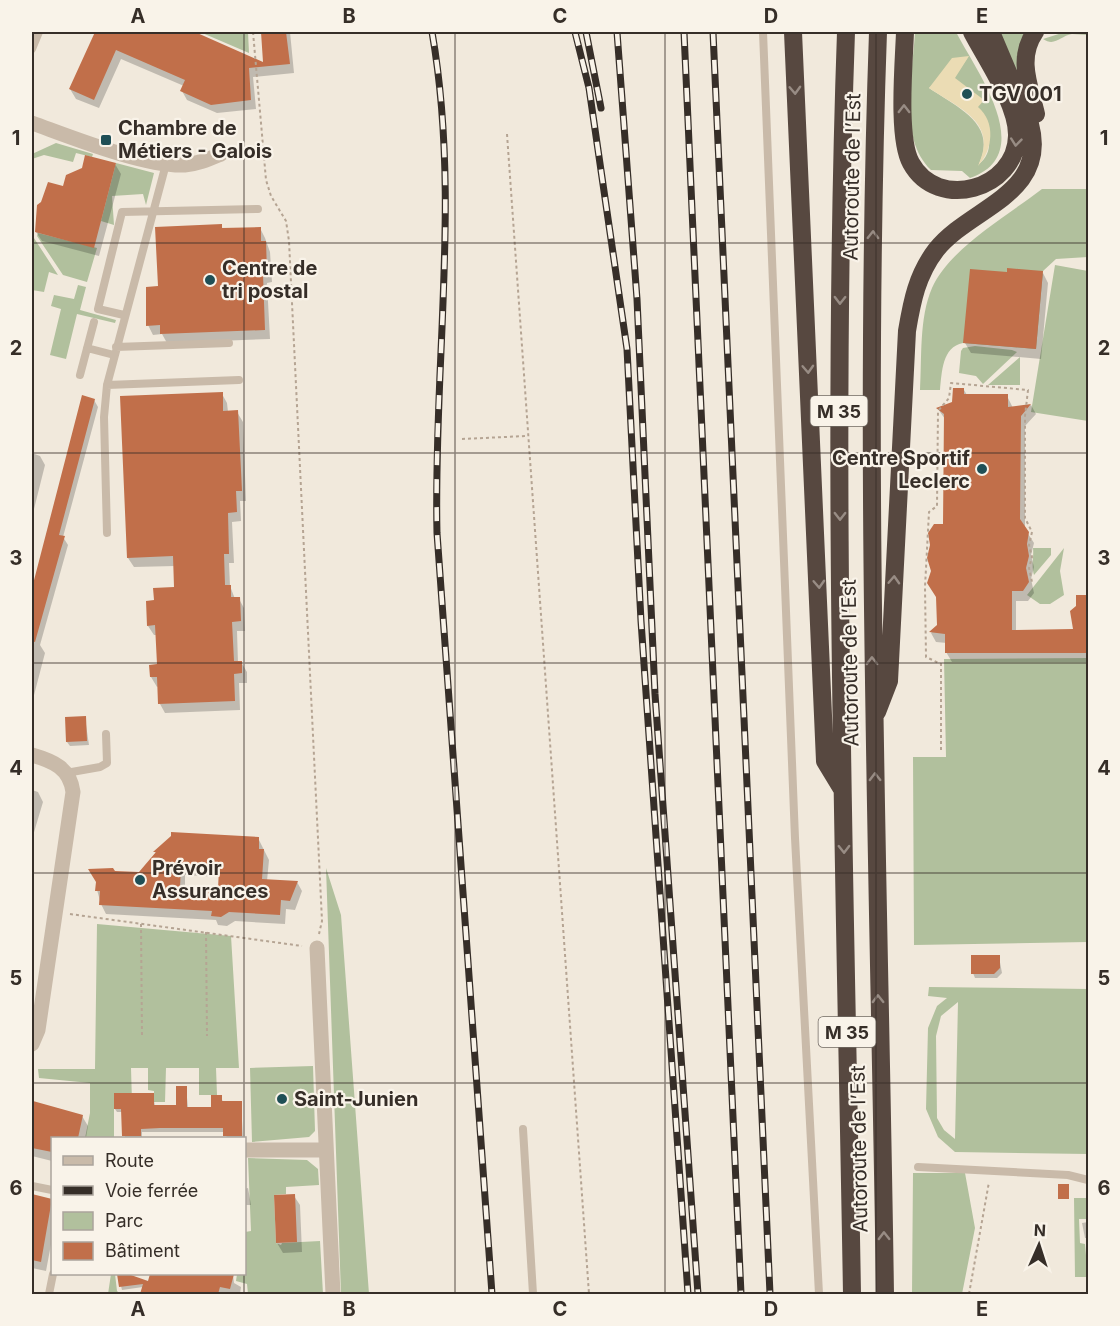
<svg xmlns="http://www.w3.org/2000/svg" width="1120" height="1326" viewBox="0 0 1120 1326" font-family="Inter,sans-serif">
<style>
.green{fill:#b1c09d;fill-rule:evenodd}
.sand{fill:#ebdcb4}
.shadow{fill:#0003;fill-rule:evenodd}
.building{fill:#c16f4a;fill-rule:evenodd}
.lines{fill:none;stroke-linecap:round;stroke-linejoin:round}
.path{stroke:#b5a493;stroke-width:2;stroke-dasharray:3 3;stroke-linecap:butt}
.lane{stroke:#c9baa9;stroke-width:8}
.street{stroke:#c9baa9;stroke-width:15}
.highway{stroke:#574840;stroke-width:18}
.rail-casing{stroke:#362e28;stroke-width:7}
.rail{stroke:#f9f3e9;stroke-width:4.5;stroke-dasharray:14;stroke-linecap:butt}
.oneway{stroke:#988c84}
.grid{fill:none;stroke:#362e28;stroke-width:1.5;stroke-opacity:0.55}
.poi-dot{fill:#1f4f56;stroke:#f9f3e9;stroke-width:2}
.labels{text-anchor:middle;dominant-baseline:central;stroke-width:4.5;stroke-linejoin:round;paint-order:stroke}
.shield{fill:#f9f3e9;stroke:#706962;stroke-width:1.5}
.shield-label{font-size:18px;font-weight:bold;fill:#362e28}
.poi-label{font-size:20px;font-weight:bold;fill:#362e28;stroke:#f9f3e9;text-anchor:start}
.street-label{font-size:20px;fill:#362e28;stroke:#f9f3e9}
.neatline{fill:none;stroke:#362e28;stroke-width:2}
.grid-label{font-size:20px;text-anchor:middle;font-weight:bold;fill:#362e28}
</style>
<rect width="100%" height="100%" fill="#f1e9dc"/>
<path class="green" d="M200 32H248L249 53Z
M915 32H956C976 71 1039 154 970 178L962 171 931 170C897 137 913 74 915 32ZM968 57 954 78C970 97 1007 142 979 164 998 124 957 107 929 88Z
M998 32H1026L1017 72Z
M1065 32H1088V35C1083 35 1077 34 1072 34 1060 36 1055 47 1043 39Z
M56 143 93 154 92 157 76 153 73 162 44 155 32 159V154Z
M116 163 154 173 146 205 143 194 112 196 114 225 101 221Z
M1042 189H1088V257L1056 259 1043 271 1036 349 963 343C942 347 942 372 940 390H920C922 358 919 318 932 288 950 248 1007 216 1042 189Z
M38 233 97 248 87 282 63 275 37 236Z
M32 235 58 275 49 272 44 292 32 290Z
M1055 265 1088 271V421L1031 412Z
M78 285 86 287 80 310 116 320 115 323 77 314 66 359 50 355 61 309 51 306 54 295 74 299Z
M975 346 1012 350 1017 352 983 384 976 376 959 373 961 351 963 348Z
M1020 357V385H988Z
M1033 548H1051V555L1034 575C1031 565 1034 558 1033 548Z
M1064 548 1060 571 1064 595 1050 604H1040L1027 595Z
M1088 658V942L914 945 913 757H946L944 659Z
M326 868 341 915 369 1294H341Z
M97 924 231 936 239 1068H216L217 1095H199V1068H166L165 1102H154V1091L148 1090V1068H131L132 1102 114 1093V1138H85L90 1113V1083L39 1078 38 1069H95Z
M929 987 1088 989V1154L955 1152 938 1137 926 1109 928 1028 937 1006 947 998 928 996ZM958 1002 955 1139 944 1130 937 1118 936 1036 941 1016Z
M313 1066 315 1131 309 1137 252 1142 250 1068Z
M248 1158 307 1160 318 1169 319 1185 286 1187V1194L274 1195 276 1243 281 1245 282 1243 320 1241 323 1294H248L247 1284 236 1281 237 1274H244L245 1232 251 1231Z
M913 1173H965L975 1228 962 1294H912Z
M1074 1198H1088V1219H1079L1080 1243 1085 1244 1088 1277H1075Z
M111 1274H115L117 1291 120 1294H108Z"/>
<path class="sand" d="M969 56 955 78 984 100 978 107C996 122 993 150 978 166 999 122 960 109 929 88L952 58Z"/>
<path class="shadow" d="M96 32H191L265 64 262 32H290L294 73 253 77 256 109 217 113 187 100 182 91 184 86 121 59 99 108 76 99 70 89Z
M115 164 121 174 99 256 42 241 36 232 64 188Z
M221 226 224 230 260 228 265 238 270 252 272 282 267 283 270 339 167 343 162 334 153 335 148 325 160 288Z
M1043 273 1048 283 1041 359 971 353 965 343Z
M964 390 967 395 1007 396 1013 408 1031 405 1036 414 1025 426V529L1034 543 1031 555 1034 567 1031 579 1034 593 1028 601H1016V631H1075L1088 597V662H952L946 652 947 643 936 642 931 633 938 625 945 525V419L938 409 954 403Z
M222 394 227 403 228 412H237L243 422 246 501H240L241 521 232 522 234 563H229L230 586 235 599H239L244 608 245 631H237L238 663 241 662 247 672V683H239L240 710 165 713 160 704 159 686 157 687 151 677 158 666 157 635H154L148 626 156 602 176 589 175 566 134 567 128 558Z
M84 397 94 400 98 407 63 537 68 545 40 645 45 653 33 699 32 594Z
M32 453 40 456 45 465 32 517Z
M85 718 89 745 70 746 67 742Z
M32 790 38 792 43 802 32 839Z
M258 838 269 860 267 881 297 882 302 891 295 910 286 909 285 924 235 921 227 926 218 925 216 920 106 914 101 904 97 890 114 872 140 874 156 854 155 852ZM185 875 220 877 219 891 185 889Z
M32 926 34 931 32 949Z
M999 957 1002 973 997 978H975L973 973Z
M186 1087 188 1108H212L221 1097 223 1102 241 1103 243 1138H227L225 1132H142V1138H125L123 1112H117L115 1109 153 1095 155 1106H178Z
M32 1106 82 1116 88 1126 86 1138H52V1161L32 1156Z
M248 1188 251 1205H244V1189Z
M32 1196 52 1200V1239L46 1271 32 1268Z
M294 1196 300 1205 302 1252 283 1253 277 1243Z
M1088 1222V1238H1085L1082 1223Z
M118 1274H128L149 1283 169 1281 171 1274H227L233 1275 234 1283 241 1287 240 1294H141L143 1287 122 1290Z"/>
<path class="building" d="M95 32H195L263 62 261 32H286L290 64 249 68 251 100 211 105 180 91 185 80 116 50 94 100 69 89Z
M85 155 116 163 94 248 35 232 37 205 41 202 48 182 63 186 66 175 82 168Z
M222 224V228L261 227V241H266L267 273 263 274 265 330 160 334V325L146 326V287L158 286 155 227Z
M1007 268 1043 271 1036 349 963 343 970 269 1007 272Z
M953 388H964V394H1008V407L1031 404 1021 416 1020 519 1029 532 1027 544 1029 556 1026 568 1029 582 1023 591H1012V630L1073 629 1070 611 1076 606V595H1089V653H945V634L929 632 937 625 936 597 927 583 931 571 927 558 930 545 928 533 934 524H943L944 414 936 408 952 402Z
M223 392V411L238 410 242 491H236L237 512 228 513 229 554H224L225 585H231V597H240L241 621 232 622 234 661H242V673L234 674 235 701 158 704 157 677H150L149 665 157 664 155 625 147 626 146 601 154 600 153 588 174 587 173 556 127 558 120 396Z
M82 395 95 399 59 535 65 536 61 549 35 642 32 641V588Z
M86 716 87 741 66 742 65 717Z
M171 832 259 837V849H264L262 879 298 881 290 901 281 900 280 915 229 912 221 917 211 916 212 911 99 905 100 891H95L96 882 88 869 113 868 115 871 139 872 156 852H153L171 836ZM181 866 219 868 218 889 180 887Z
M971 955H1000V968L994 974H971Z
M176 1086H187V1107H211V1095H222V1101H242V1136H223V1128H160L141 1129V1136H122L121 1109H114V1093H154V1105H176Z
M33 1101 83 1115 78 1138H52V1152L32 1148Z
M1058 1184H1069V1199H1058Z
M32 1194 52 1199 41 1262 32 1260Z
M295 1194 297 1242 276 1243 274 1195Z
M117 1274H128L148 1281 150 1274H234L230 1289 220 1287 218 1294H140L143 1284 119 1287Z"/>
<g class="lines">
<path class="path" d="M253 32 266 180 271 196 286 221 289 241 322 921 319 934
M507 134 589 1294
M462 439 526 436
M941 750V664L926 657 925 587 929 512 937 506 938 411 949 398 951 383 1028 390 1025 416V518L1032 532 1029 545 1032 557 1029 568 1032 582
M70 914 302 946
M141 924 142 1037
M206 932 207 1036
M969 1294 989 1182"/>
<path class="lane" d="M763 32 795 838 819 1294
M32 49 39 32
M124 315 98 309 122 212 258 209
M116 347 229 343
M87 348 114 355
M80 375 94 322
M107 385 239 380
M107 533 104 417 107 385 166 164
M66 773 100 767 107 763 106 734
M523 1129 533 1294
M918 1167 1068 1175 1088 1180
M32 1186 52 1190
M49 1294 53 1274"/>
<path class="street" d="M32 123C71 137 145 167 185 165 198 164 209 159 221 154
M32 755C53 761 70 768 73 792L38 1030 32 1044
M317 948 333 1294
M244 1150H326"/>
<path class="highway" d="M793 32 825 761 842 789
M846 32C831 452 845 874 852 1294
M878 32C863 453 879 873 885 1294
M905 32C904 62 897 138 911 163 938 212 1016 189 1017 136 1018 105 986 59 972 32
M1035 32C1017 58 1029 85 1036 114
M877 712 889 681 907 331C912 301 917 275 936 250 970 207 1049 195 1030 124L991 32"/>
<g class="rail-casing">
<path id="rail" d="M432 32C461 198 433 365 437 533L492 1294
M575 32 589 88 627 349 641 621 688 1294
M586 32 601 108
M617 32 637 299 655 694 698 1294
M684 32 741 1294
M713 32 770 1294"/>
</g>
<use href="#rail" class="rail"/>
</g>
<defs><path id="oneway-chevron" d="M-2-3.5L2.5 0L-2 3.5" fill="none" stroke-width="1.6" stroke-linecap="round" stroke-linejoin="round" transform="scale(1.5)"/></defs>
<g class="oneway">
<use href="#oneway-chevron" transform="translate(795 90) rotate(88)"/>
<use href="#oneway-chevron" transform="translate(904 109) rotate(-90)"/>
<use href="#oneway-chevron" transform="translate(1016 142) rotate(96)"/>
<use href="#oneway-chevron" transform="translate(873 235) rotate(-89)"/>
<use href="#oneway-chevron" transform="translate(840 300) rotate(91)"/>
<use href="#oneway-chevron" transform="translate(808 369) rotate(87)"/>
<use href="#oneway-chevron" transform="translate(840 516) rotate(90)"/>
<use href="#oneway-chevron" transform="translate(894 580) rotate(-87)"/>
<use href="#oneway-chevron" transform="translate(819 584) rotate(87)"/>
<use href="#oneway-chevron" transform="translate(872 661) rotate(-91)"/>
<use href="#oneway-chevron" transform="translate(875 777) rotate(-91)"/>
<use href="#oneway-chevron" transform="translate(844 849) rotate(89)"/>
<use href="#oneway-chevron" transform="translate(878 999) rotate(-91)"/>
<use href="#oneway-chevron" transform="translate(884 1236) rotate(-91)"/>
</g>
<path class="grid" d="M244 32V1138M455 32V1294M665 32V1294M876 32V1294M32 243H1088M32 453H1088M32 663H1088M32 873H1088M32 1083H1088M244 1274V1294"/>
<g class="poi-dot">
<circle cx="967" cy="94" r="6"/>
<rect x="100" y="134" width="12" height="12" rx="3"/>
<circle cx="210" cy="280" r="6"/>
<circle cx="982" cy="469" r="6"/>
<circle cx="140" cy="880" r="6"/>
<circle cx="282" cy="1099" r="6"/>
</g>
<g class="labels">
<g class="shield">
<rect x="810.5" y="396" width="57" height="30" rx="4.5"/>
<rect x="818.5" y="1017" width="57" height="30" rx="4.5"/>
</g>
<g class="shield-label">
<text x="839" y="411">M 35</text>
<text x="847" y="1032">M 35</text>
</g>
<g class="poi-label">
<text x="979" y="94">TGV 001</text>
<text x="118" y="128">Chambre de<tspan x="118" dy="23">Métiers - Galois</tspan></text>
<text x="222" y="268">Centre de<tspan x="222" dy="23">tri postal</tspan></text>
<text x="970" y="458" text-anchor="end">Centre Sportif<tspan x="970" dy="23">Leclerc</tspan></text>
<text x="152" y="868">Prévoir<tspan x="152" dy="23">Assurances</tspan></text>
<text x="294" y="1099">Saint-Junien</text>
</g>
<g class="street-label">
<text transform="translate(852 177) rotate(-89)">Autoroute de l’Est</text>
<text transform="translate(850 663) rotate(-91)">Autoroute de l’Est</text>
<text transform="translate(859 1149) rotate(-91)">Autoroute de l’Est</text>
</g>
</g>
<rect width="1120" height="1326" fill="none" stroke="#f9f3e9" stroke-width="66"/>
<rect x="51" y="1137" width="195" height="138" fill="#f9f3e9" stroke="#aba49c" stroke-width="1.5"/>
<rect x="63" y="1156" width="30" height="9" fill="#c9baa9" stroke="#aba49c" stroke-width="1.5"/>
<text x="105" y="1167" font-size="18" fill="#362e28">Route</text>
<rect x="63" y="1186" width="30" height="9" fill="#362e28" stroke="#aba49c" stroke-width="1.5"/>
<text x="105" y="1197" font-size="18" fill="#362e28">Voie ferrée</text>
<rect x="63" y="1212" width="30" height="18" fill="#b1c09d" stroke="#aba49c" stroke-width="1.5"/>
<text x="105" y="1227" font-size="18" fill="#362e28">Parc</text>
<rect x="63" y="1242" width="30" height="18" fill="#c16f4a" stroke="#aba49c" stroke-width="1.5"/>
<text x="105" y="1257" font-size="18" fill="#362e28">Bâtiment</text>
<g transform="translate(1039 1245) rotate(3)" stroke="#f9f3e9" stroke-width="4.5" paint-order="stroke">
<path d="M0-4.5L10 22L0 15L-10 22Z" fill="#362e28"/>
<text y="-9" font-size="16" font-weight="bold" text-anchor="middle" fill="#362e28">N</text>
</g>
<rect x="33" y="33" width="1054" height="1260" class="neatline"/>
<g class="grid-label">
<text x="138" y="23">A</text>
<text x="349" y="23">B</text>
<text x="560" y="23">C</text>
<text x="771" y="23">D</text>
<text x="982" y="23">E</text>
<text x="16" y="145">1</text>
<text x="1104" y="145">1</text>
<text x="16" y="355">2</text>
<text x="1104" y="355">2</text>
<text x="16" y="565">3</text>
<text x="1104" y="565">3</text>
<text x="16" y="775">4</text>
<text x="1104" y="775">4</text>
<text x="16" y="985">5</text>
<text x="1104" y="985">5</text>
<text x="16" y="1195">6</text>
<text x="1104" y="1195">6</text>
<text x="138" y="1316">A</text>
<text x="349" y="1316">B</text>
<text x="560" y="1316">C</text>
<text x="771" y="1316">D</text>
<text x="982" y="1316">E</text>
</g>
</svg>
